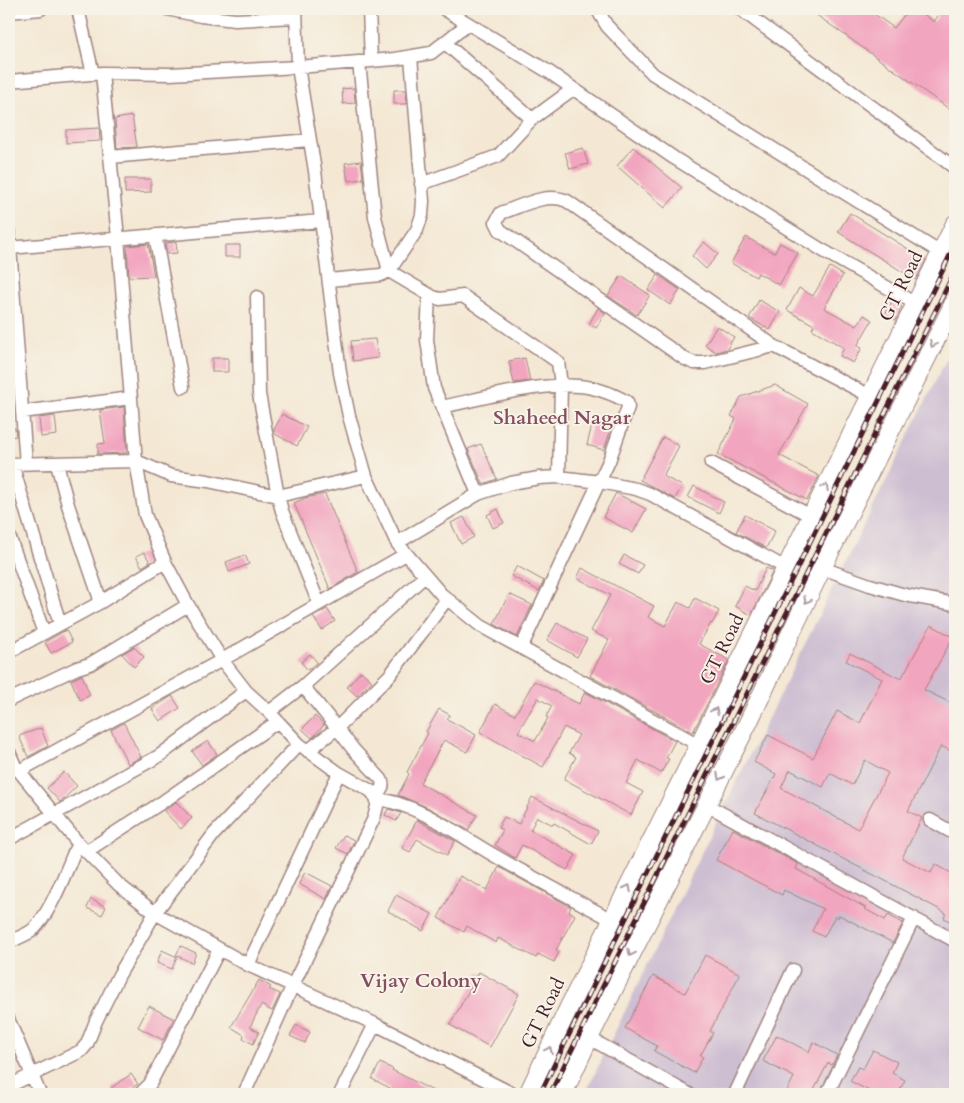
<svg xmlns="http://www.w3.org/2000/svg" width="964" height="1103" viewBox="0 0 964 1103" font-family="Cardo,serif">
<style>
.industrial{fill:#cebed2}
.building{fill:#f2a5bf;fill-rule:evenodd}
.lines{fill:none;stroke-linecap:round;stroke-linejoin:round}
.minor-casing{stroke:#9f8480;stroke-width:15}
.highway-casing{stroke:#9f8480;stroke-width:20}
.minor{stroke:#fff;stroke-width:12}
.highway{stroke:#fff;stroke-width:18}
.rail-casing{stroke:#4a1f2b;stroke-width:5}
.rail{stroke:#f7f3e8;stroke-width:3;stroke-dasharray:9;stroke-linecap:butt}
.oneway{stroke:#ae9aa0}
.labels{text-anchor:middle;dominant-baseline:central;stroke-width:4;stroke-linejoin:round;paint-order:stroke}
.street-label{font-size:19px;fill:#4a1f2b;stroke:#f7f3e8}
.neighbourhood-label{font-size:20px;font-weight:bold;fill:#854e5f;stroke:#f7f3e8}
</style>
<rect width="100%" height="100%" fill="#f7f3e8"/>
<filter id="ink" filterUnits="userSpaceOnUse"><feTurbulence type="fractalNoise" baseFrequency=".02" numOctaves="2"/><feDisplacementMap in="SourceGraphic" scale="10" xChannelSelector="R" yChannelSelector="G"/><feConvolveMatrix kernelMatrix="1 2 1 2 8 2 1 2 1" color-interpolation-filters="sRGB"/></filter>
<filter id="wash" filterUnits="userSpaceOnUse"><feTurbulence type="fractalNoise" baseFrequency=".0096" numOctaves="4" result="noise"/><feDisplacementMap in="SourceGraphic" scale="20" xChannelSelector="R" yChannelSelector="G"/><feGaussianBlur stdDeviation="1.12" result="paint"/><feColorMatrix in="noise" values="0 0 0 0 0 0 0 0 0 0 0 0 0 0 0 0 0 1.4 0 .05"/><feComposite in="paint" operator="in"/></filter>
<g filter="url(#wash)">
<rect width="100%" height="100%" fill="#f4e8d4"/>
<path class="industrial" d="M955 342V1094H585L707 841Z"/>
<g id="blocks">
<path class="building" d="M808 9H867L894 28 909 9H917L934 22 942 9H955V113Z
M354 88 355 103 343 104 342 89Z
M394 90H406L407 104H394Z
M132 116 137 147 117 148 115 119Z
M99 128 100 141 66 143V130Z
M633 147 682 188 665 208 617 166Z
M583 148 588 164 570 169 565 153Z
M361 161 363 179 348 181 345 163Z
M125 179H151V192L125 193Z
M850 213 926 260 916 280 838 232Z
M746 237 774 253 780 243 798 253 779 285 758 273 756 277 731 263Z
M176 242 177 253 167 254 165 243Z
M704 242 718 254 706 269 692 256Z
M148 244 154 276 129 277 127 246Z
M225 245H240V257H225Z
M830 267 843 275 824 308 857 326 864 315 872 320 857 346 862 348 853 363 840 356 844 348 812 329 814 325 787 310 799 288 813 296Z
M658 275 680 290 670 305 648 290Z
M621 276 650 295 637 315 608 296Z
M759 300 780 312 770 330 749 318Z
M892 301 902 307 896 320 885 314Z
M598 308 605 313 596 328 589 324Z
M717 326 734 337 727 349 716 352 705 345Z
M375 339 378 358 353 361 351 341Z
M212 358H228V372H212Z
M525 358 530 381 514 383 509 361Z
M775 385 808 404 779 455 819 476 807 500 718 454 736 419 731 416 741 397Z
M124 407 127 453 98 454V444L105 443 100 410Z
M282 414 307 427 297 446 275 434 274 430Z
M55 416 57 435 41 437 39 418Z
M592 425 611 429 604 450 587 445Z
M9 428H15L16 436 9 437Z
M663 437 679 446 663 476 682 486 675 499 640 480Z
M481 444 497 479 483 484 468 449Z
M694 486 724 502 719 513 688 497Z
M616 493 646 509 633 533 603 517Z
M325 494 358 572 330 589 294 503 305 498Z
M498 509 504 523 493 528 487 515Z
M745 515 775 531 766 548 736 532Z
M464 517 474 537 461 544 451 523Z
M144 552 150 562 142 567 136 556Z
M245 555 249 564 229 572 226 562Z
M624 555 643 565 638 574 619 564Z
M517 566 544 581 539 591 511 576Z
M582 568 654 606 648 617 665 626 678 602 690 608 695 598 719 611 712 624 711 623 699 644 729 660 693 732 590 676 609 640 591 631 610 595 577 578Z
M766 568 773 571 751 615 735 606 745 586 755 591Z
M509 594 532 605 517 637 494 624Z
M327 609 335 621 322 630 313 617Z
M557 623 587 639 577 657 547 640Z
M931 625 953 637 924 690 955 705V753L941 746 908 811 922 818 902 858 931 873 935 864 955 875V924L944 918 946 913 918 898 755 813 776 774 754 762 768 735 813 758 837 711 860 723 882 679 846 661 850 653 901 679ZM865 760 888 773 858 829 781 788 790 770 823 787 830 773 852 785Z
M66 630 72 642 51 653 45 642Z
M134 647 144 657 134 667 122 654Z
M310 654 317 662 308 670 301 662Z
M361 671 372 681 357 696 347 687Z
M82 675 90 695 80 700 71 680Z
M534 681 579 704 585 692 675 741 666 758 669 759 661 773 638 760 626 783 643 792 631 815 564 779 576 757 569 753 579 735 564 727 543 767 480 732 495 704 515 715ZM538 698 552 706 546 717 548 718 535 741 518 732Z
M172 696 180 708 160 721 152 709Z
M439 709 450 715 447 719 476 735 467 752 444 740 420 783 477 815 468 830 427 807 398 795 409 774 407 772 428 733 426 732Z
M315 716 324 725 312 738 302 729Z
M124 723 141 757 128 764 111 730Z
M41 728 48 746 28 757 19 736Z
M208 741 217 754 202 765 192 751Z
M64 772 77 786 60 802 47 788Z
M532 797 598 831 591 844 554 823 553 825 537 817 530 830 576 855 567 870 522 845 515 858 495 845 503 830 498 828 504 817 519 824Z
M176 802 192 818 181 829 164 811Z
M388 809 401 813 396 821 385 815Z
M417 820 455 841 447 855 417 839 410 852 402 848Z
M733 829 798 864 796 869 866 908 865 909 885 920 888 915 903 923 893 943 839 915 838 918 835 916 824 937 812 931 823 909 784 890 782 895 716 860Z
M344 835 354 840 348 854 336 848Z
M499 867 571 907 569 911 575 915 556 950 559 952 554 962 538 954 536 958 498 938 496 943 467 926 464 932 438 918 460 876 487 890Z
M305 872 332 886 326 899 299 884Z
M396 895 432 914 423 931 388 911Z
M91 899 106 907 102 915 87 908Z
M181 946 196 953 192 963 176 955Z
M162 950 177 957 172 969 157 963Z
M705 955 740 974 710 1031 713 1033 700 1056 703 1057 694 1073 654 1051 657 1046 625 1028 653 976 685 993Z
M479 972 519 994 490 1047 450 1025Z
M259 980 271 987 269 989 280 994 272 1011 261 1005 250 1027 259 1032 253 1044 243 1038 244 1035 231 1027Z
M149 1006 174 1019 163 1040 138 1027Z
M296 1025 310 1032 305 1043 290 1036Z
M777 1035 809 1052 813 1042 837 1055 832 1065 828 1063 812 1094H794L787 1091 794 1077 763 1061Z
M873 1050 897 1062 892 1073 905 1080 898 1094H875L850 1081 858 1067 863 1069Z
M380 1063 393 1069 392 1070 439 1094H387L390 1088 372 1079Z
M131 1074 138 1084 123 1094H116L111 1088Z"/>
</g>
</g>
<g filter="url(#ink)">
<use href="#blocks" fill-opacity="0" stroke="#9f8480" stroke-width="1"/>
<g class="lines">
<g class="minor-casing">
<path id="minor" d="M78 9 93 74
M167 9 201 16 235 20 296 17
M296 9 298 67 315 171 340 373 349 416 366 476 397 543 441 594 481 626 699 745
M369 9 371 61
M444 9 549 72 674 158 822 250 916 304
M597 9 607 26 653 74 941 253
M740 9 955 168
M9 12 41 9
M444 42 532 119
M359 62 375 217 389 271 433 297 440 299 463 296 558 362 561 385 559 477
M102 73 118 238 136 461 145 515 165 562 188 605 222 660 246 691 269 712 299 744 339 773 371 791 377 799V806L374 818 292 987 244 1094
M9 81 102 73 170 74 298 67 395 59 431 53 468 24
M110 157 310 140
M421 184 498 156 532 119 573 89
M9 233 26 464
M155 235 183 387
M9 248 321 221
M329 280 381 275 389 271 417 230 422 215 423 201 411 57
M429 295 427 340 434 388 478 494
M257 297 259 394 278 496 282 511 319 604
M943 325 955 329
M774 346 705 363H694L685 359 500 230 496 222 501 213C522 206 546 192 567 201L774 346 870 396
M442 407C484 398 536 383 579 386 594 387 614 394 627 402L628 407 609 461 521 648
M22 412 131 398
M711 463 811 516
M9 464 136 461 171 476 208 481 278 496 366 476
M12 464 60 624
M57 464 68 505 101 602
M9 536 44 633
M397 543 478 494 511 483 539 478 559 477 600 482 636 489 650 494 786 568
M822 568 870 585 905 595 955 604
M9 652 101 602 165 562
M303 686 337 728 390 675 447 599
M9 700 77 668 90 664 188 605
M269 712 303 686 425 576
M308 751 337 728 353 749 381 779C385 787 381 791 374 795
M9 752 15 766 78 843 119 885 155 913 248 965 375 1024 513 1094
M19 771 222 660 406 554
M377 799C419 804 460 836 497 857 535 879 574 899 612 920
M705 804 955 941
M930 820 955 834
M9 839 159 756 246 691
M87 851 164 801 277 722
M9 942C16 939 23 936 30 932 49 919 68 866 78 843
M248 965 339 773
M9 1021 40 1094
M589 1038 689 1094
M9 1086 81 1051 87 1044 96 1021 119 975 155 913 214 834 299 744
M140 1094 150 1084 219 950
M340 1094 375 1024
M735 1094 793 970
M827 1094 914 918"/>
</g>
<g class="highway-casing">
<path id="highway" d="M528 1094 569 1007 699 745 955 224
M563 1094 589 1038 748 723 822 568 955 301"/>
</g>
<use href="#minor" class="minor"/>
<use href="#highway" class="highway"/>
<g class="rail-casing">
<path id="rail" d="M540 1094 955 245
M550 1094 955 271"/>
</g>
<use href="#rail" class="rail"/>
</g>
<defs><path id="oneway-chevron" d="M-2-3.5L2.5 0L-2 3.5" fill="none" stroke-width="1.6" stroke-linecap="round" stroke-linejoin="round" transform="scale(1.25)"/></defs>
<g class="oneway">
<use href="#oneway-chevron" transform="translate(933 344) rotate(116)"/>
<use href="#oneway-chevron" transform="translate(825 487) rotate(-64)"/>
<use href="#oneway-chevron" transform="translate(807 600) rotate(116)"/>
<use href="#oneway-chevron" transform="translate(715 711) rotate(-65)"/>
<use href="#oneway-chevron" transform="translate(720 777) rotate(117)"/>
<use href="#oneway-chevron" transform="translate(628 888) rotate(-63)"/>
<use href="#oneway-chevron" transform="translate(631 953) rotate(116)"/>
<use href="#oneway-chevron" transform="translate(549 1050) rotate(-65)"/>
</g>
</g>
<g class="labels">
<g class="street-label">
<text transform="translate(901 286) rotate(-64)">GT Road</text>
<text transform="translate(722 649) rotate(-64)">GT Road</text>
<text transform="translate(543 1013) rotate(-64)">GT Road</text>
</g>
<g class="neighbourhood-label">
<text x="562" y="417">Shaheed Nagar</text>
<text x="421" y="980">Vijay Colony</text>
</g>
</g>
<rect width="964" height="1103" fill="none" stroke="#f7f3e8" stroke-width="30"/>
</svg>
